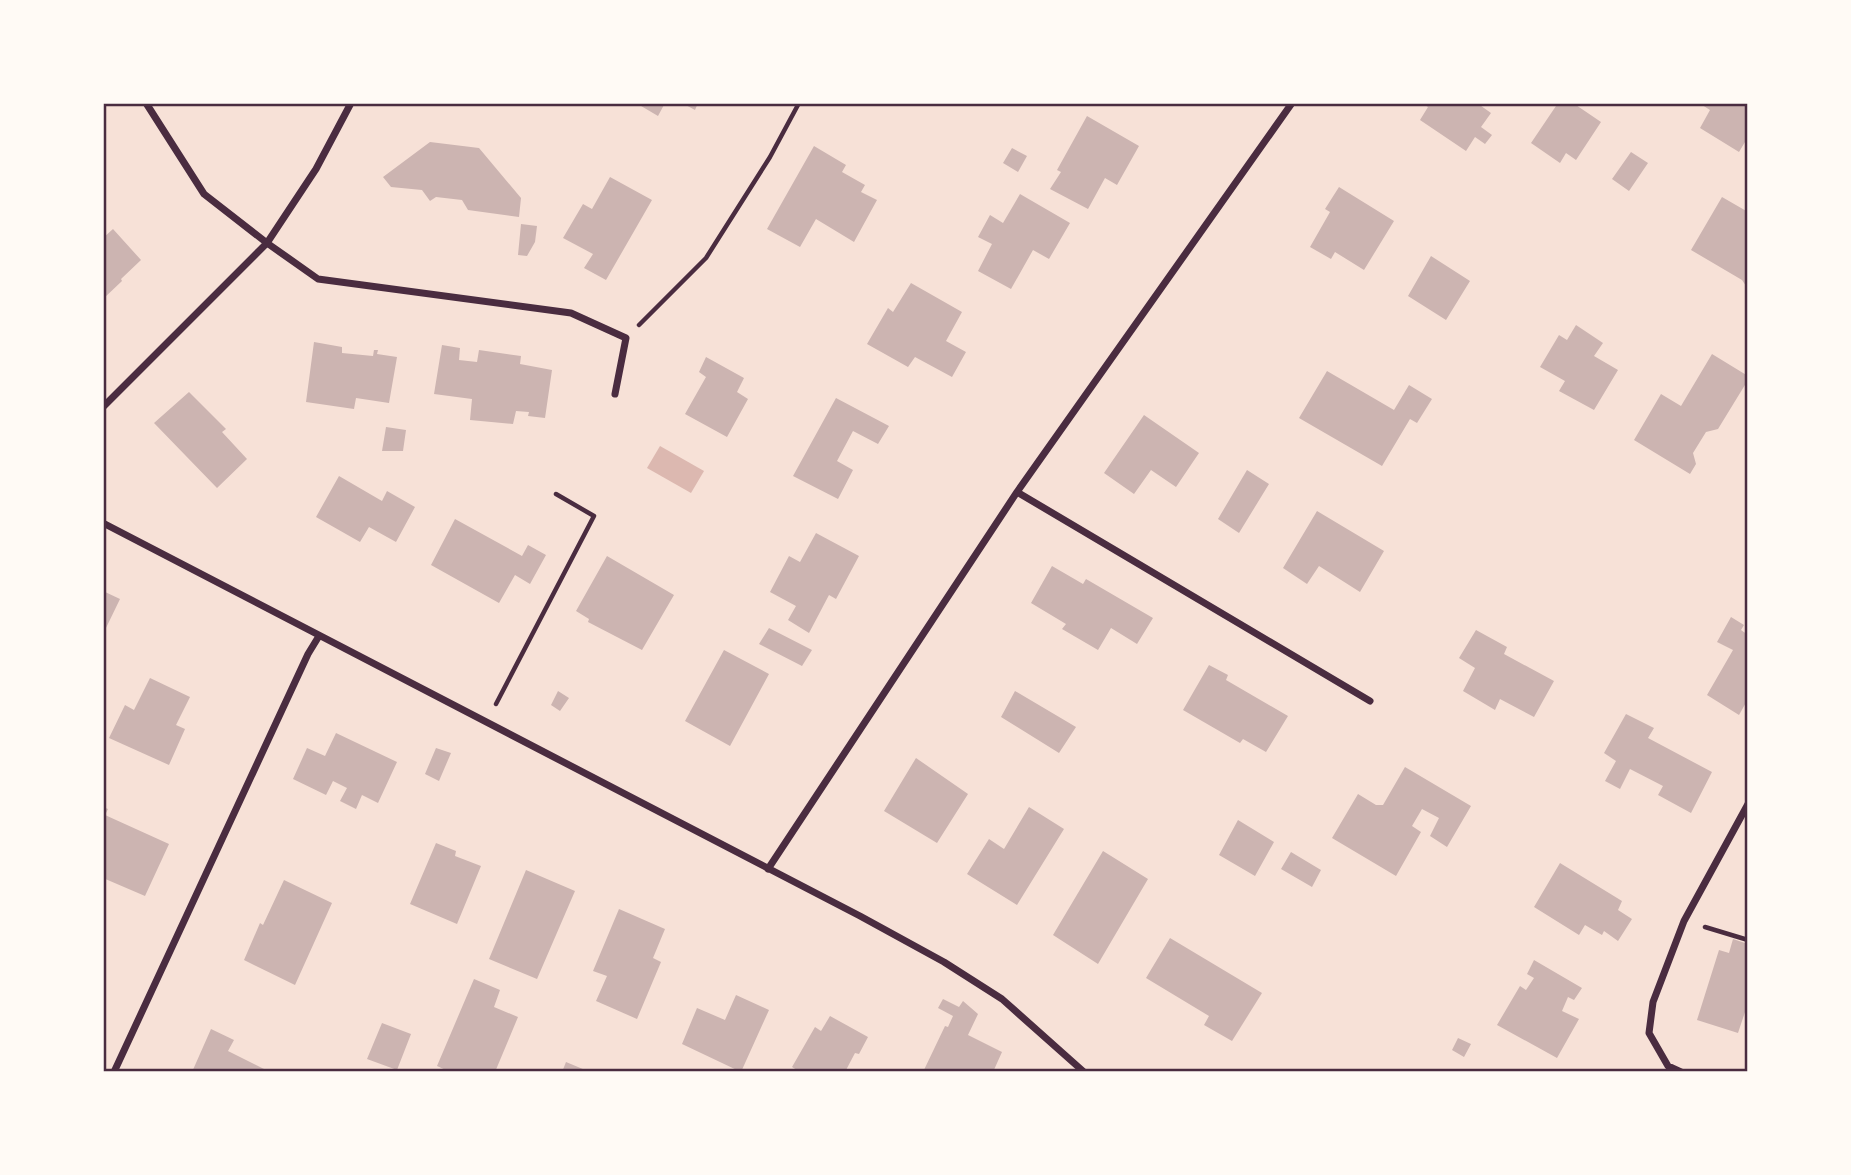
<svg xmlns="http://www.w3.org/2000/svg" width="1851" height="1175" viewBox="0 0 1851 1175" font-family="Georgia,serif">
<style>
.water{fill:#dcb8b0}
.building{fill:#ccb4b1}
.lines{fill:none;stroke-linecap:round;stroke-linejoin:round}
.path{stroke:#4a2c40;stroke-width:4.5}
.minor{stroke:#4a2c40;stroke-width:7}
.neatline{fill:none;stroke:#4a2c40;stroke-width:2.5}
</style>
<rect width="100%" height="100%" fill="#f7e1d7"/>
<path class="water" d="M660 446 704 471 691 493 647 468Z"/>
<path class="building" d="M636 103H665L658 116Z
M682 103H698L695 110Z
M1422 103H1477L1491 113 1481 127 1492 135 1485 144 1475 137 1466 151 1420 120 1428 107Z
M1558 103H1573L1601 122 1576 160 1566 153 1560 163 1531 143Z
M1699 103H1748V137L1739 152 1700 128 1710 110Z
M1087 116 1139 146 1117 185 1105 178 1088 209 1050 189 1061 172 1057 170Z
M430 142 479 148 521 198 519 217 468 210 462 200 436 197 430 201 422 190 391 187 383 177Z
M814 146 846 165 842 172 865 185 861 192 877 200 854 242 816 219 800 247 767 229Z
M1012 148 1027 156 1018 172 1003 163Z
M1631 152 1648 163 1629 191 1612 179Z
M610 177 652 200 606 280 584 268 593 254 563 238 583 204 592 209Z
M1339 187 1394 221 1364 270 1335 252 1331 259 1310 247 1330 212 1325 209Z
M1020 194 1070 223 1049 259 1033 250 1011 289 978 271 992 244 978 237 990 215 1003 223Z
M1722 197 1748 212V289L1742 280 1691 250Z
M521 224 537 226 535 242 527 256 518 255Z
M113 229 141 260 121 279 122 281 103 299V238Z
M1431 256 1470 281 1446 320 1408 296Z
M911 283 962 312 946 341 966 352 952 377 915 357 908 367 867 344 888 308 893 312Z
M1576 325 1603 343 1594 356 1618 370 1594 410 1559 391 1565 381 1540 367 1559 335 1567 340Z
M314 342 342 347V353L373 356 374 350H378L377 354 397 357 389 403 356 398 354 409 306 402Z
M442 345 460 348 459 360 477 362 479 350 521 356 520 364 552 370 545 418 528 416 529 412 516 411 513 424 470 420 472 399 434 394Z
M1712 354 1748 376V380L1718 429 1706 432 1693 453 1696 464 1690 474 1634 440 1661 394 1681 406Z
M706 357 744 378 737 392 748 399 727 437 685 414 706 377 699 372Z
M1327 371 1394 410 1409 385 1432 399 1417 423 1410 419 1382 466 1299 418Z
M189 392 226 429 222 432 247 459 217 488 154 423Z
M836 398 889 426 878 444 853 431 837 461 853 470 838 499 793 476Z
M1144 415 1199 453 1176 487 1151 470 1134 494 1104 473Z
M386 427 406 430 403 451H382Z
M1247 470 1269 484 1239 533 1218 519Z
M339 476 382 501 387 491 415 507 396 542 369 527 360 542 316 517Z
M1317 511 1384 551 1360 592 1319 566 1307 584 1283 568Z
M455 519 522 556 528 545 546 555 530 584 515 575 499 603 431 565Z
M816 533 859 556 836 599 829 595 809 633 788 620 796 606 770 592 789 556 800 562Z
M607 556 674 595 642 650 588 622 589 619 576 611Z
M1052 566 1083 584 1086 579 1153 618 1137 644 1111 628 1098 650 1062 629 1066 624 1031 603Z
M103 591 120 599 105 630 103 629Z
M1731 617 1744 625 1741 630 1748 635V699L1739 715 1707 695 1733 650 1717 642Z
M769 628 812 650 802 666 759 644Z
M1476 630 1507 647 1504 654 1554 681 1534 717 1500 699 1495 710 1463 691 1475 668 1459 658Z
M724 650 769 674 730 746 685 721Z
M1209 665 1228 675 1226 680 1288 716 1266 752 1243 739 1240 743 1183 710Z
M150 678 190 697 176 725 185 729 169 765 109 738 125 705 134 710Z
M558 691 569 698 560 711 551 705Z
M1015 691 1076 727 1059 753 1001 717Z
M1626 714 1654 728 1648 738 1712 772 1691 813 1658 795 1663 786 1630 769 1620 789 1605 781 1616 761 1604 753Z
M336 733 397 762 378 803 362 795 356 809 340 801 347 788 333 781 326 795 293 779 307 748 325 756Z
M436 748 451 753 439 781 425 774Z
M916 758 968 794 937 843 884 811Z
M1405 767 1471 806 1447 847 1430 836 1439 818 1422 809 1412 826 1421 832 1396 876 1332 838 1358 794 1376 805H1383Z
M103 807 108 809 105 815 169 844 145 896 103 878Z
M1029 807 1064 829 1017 905 967 874 989 839 1004 849Z
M1238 820 1274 842 1255 876 1219 855Z
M436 843 456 851 455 856 481 866 457 924 410 904Z
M1103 851 1148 879 1098 964 1053 935Z
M1291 852 1321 870 1312 887 1281 869Z
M1560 863 1622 901 1618 910 1632 919 1618 941 1604 931 1602 935 1585 925 1579 935 1534 907Z
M526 870 575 891 537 979 489 959Z
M284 880 332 903 295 985 244 960 260 923 263 925Z
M619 909 665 929 653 958 661 962 637 1019 596 1001 607 976 593 971Z
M1170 938 1262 993 1232 1041 1204 1025 1209 1016 1146 978Z
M1733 939 1748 944V1003L1738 1033 1697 1020 1719 950 1729 953Z
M1534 960 1582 988 1574 1000 1568 997 1562 1011 1579 1019 1557 1058 1497 1025 1520 986 1526 990 1534 978 1527 974Z
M474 979 500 990 494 1007 518 1017 495 1072H450L437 1066Z
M736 995 769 1010 741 1072 682 1044 697 1008 725 1020Z
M943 999 959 1007 963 1001 978 1014 968 1035 1002 1052 993 1072H923L945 1026 948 1027 953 1016 938 1008Z
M830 1016 868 1037 859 1054 855 1053 845 1072H795L797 1070 792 1067 815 1027 821 1031Z
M382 1023 411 1034 397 1070 367 1059Z
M211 1029 234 1040 228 1051 270 1072H192Z
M1458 1038 1471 1044 1464 1057 1452 1050Z
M566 1062 590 1072H562Z"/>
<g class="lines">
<path class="path" d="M639 325 706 258 770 157 799 103
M496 704 594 516 556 494
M1705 927 1748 940"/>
<path class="minor" d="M146 103 204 194 267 243 318 279 571 313 626 338 615 394
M103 407 267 243 316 169 351 103
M1017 492 1370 701
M103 523 860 916 944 962 1002 999 1084 1072
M768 869 1017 492 1292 103
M114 1072 308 654 319 636
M1681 1072 1668 1066 1649 1033 1653 1002 1684 921 1748 804"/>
</g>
<rect width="1851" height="1175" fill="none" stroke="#fffaf5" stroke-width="210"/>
<rect x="105" y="105" width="1641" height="965" class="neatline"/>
</svg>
